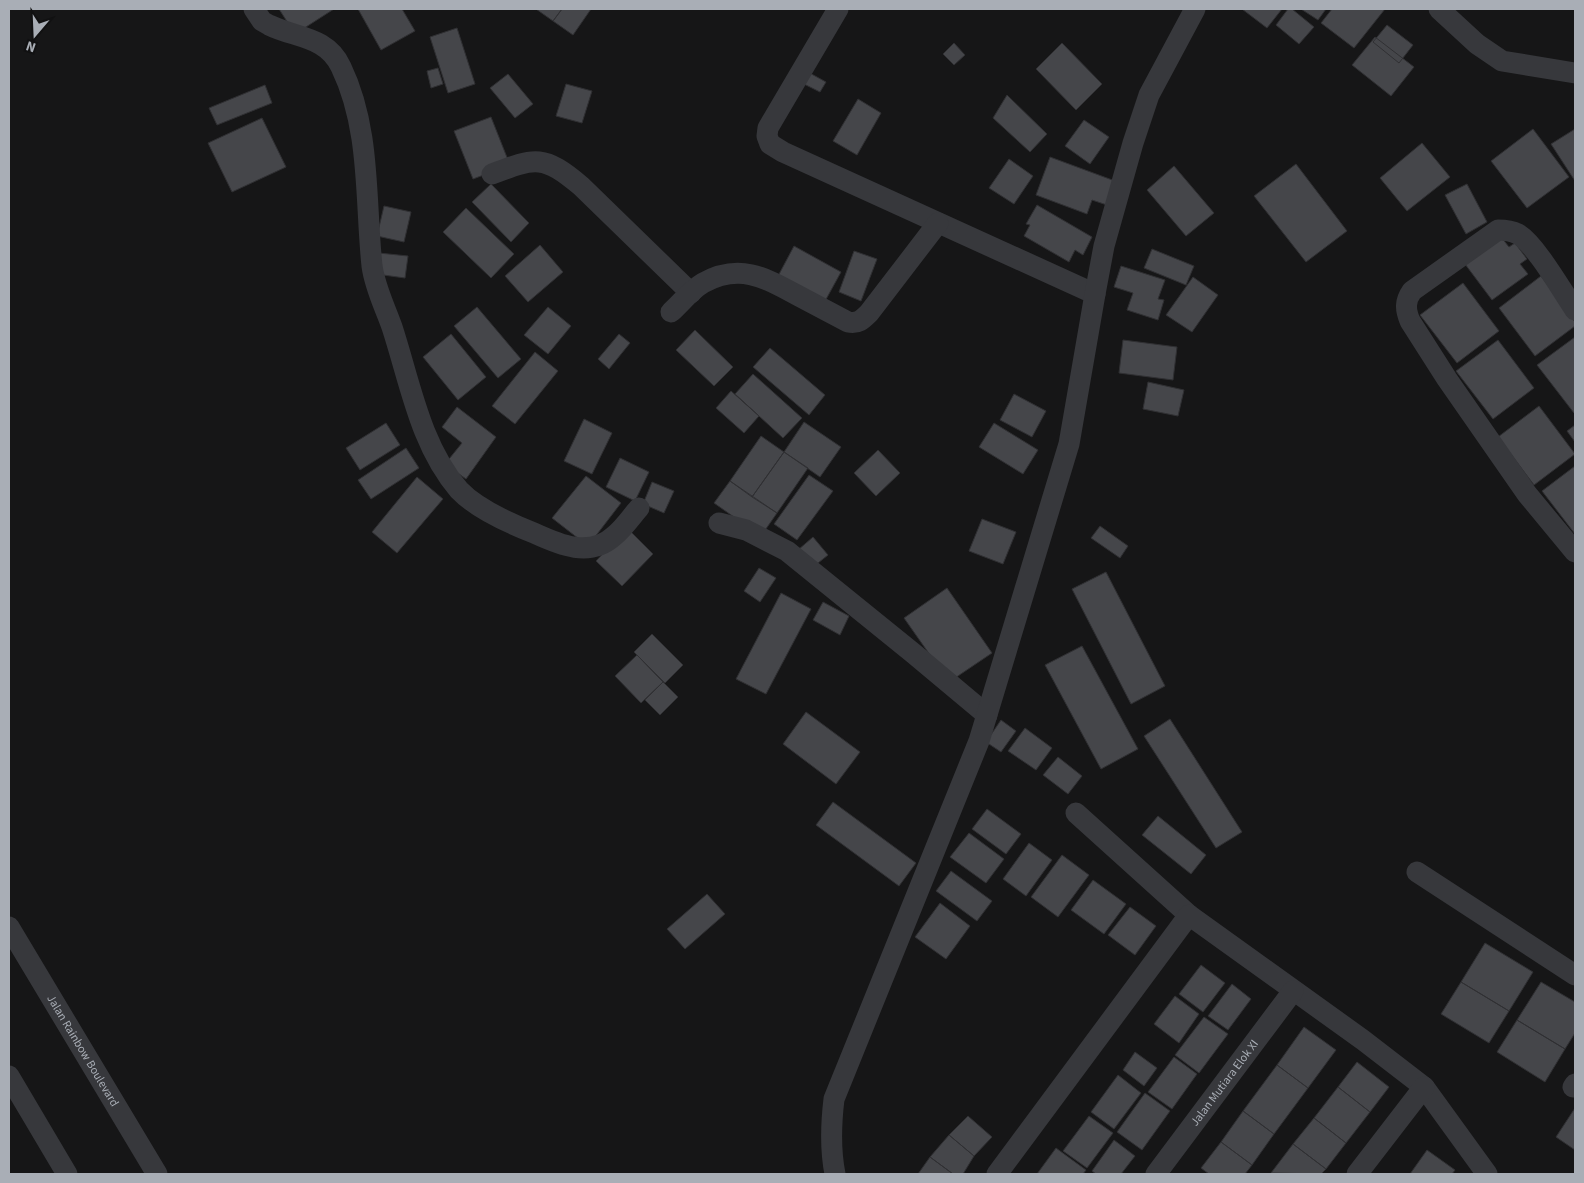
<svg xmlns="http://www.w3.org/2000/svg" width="1584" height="1183" viewBox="0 0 1584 1183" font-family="'Source Sans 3',sans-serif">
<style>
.building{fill:#45464a;stroke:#303033}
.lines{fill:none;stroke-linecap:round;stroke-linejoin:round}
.minor{stroke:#37383c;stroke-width:21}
.labels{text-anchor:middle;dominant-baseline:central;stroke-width:5;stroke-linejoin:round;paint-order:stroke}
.street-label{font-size:12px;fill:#a9aeb6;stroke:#111112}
</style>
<rect width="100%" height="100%" fill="#161617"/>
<path class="building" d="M279 9H334L295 34Z
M358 9H402L415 31 381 50Z
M536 9H562L553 21Z
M562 9H591L573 35 553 21Z
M1242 9H1282L1267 28Z
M1288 9H1292L1314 27 1299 44 1276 25Z
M1301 9H1326L1318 20Z
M1332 9H1385L1354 48 1321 23Z
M1387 25 1413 45 1399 63 1373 42Z
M457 28 475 84 448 93 430 37Z
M1375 37 1414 67 1391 96 1352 65Z
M954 43 965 55 954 65 943 54Z
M1062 43 1102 84 1076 110 1036 69Z
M438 68 443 84 431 88 427 71Z
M806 71 826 82 820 92 800 82Z
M508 74 533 104 515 118 490 88Z
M566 84 592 91 582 123 556 116Z
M265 85 272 103 217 125 209 108Z
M1007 95 1047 134 1030 152 993 118Z
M858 99 881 113 857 155 833 141Z
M491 117 510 165 473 179 454 131Z
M262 118 286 167 232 192 208 143Z
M1084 120 1109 137 1090 164 1065 146Z
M1533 129 1569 177 1527 208 1491 161Z
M1575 129V181L1551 144Z
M1422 143 1450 177 1407 211 1380 178Z
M1050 157 1115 181 1107 205 1092 200 1087 214 1036 195Z
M1009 159 1033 176 1014 204 989 188Z
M1296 164 1347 231 1306 262 1254 196Z
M1174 166 1214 213 1186 236 1147 190Z
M491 184 529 223 511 242 472 202Z
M1467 184 1487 222 1466 234 1445 195Z
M1037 205 1092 237 1083 255 1075 250 1069 262 1024 236 1030 225 1026 224Z
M384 206 411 212 404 242 377 236Z
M466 208 514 254 491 278 443 232Z
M1501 237 1509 247 1515 243 1527 259 1520 264 1528 274 1492 300 1465 264Z
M540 245 563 272 528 302 505 276Z
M794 246 841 272 824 303 777 278Z
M1152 249 1194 266 1186 285 1144 268Z
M854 251 877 259 861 301 839 292Z
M379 253 408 256 405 278 376 274Z
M1121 266 1165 280 1158 299 1164 300 1158 320 1127 310 1133 293 1114 287Z
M1541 276 1575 322V326L1535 356 1499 308Z
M1193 277 1218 295 1192 332 1166 315Z
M1463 283 1499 331 1457 363 1420 315Z
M477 307 521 359 498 378 454 326Z
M548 307 571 326 548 354 524 335Z
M695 330 733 367 714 386 676 350Z
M451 334 486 377 458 400 423 357Z
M619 334 630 343 609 369 598 359Z
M1575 337V412L1574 413 1537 365Z
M1123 340 1177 347 1173 380 1119 373Z
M1498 340 1534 388 1493 419 1456 371Z
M770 348 825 395 809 415 753 367Z
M535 352 558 371 515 424 492 406Z
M753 374 802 418 783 438 735 394Z
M1148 382 1184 390 1178 416 1143 409Z
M731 391 759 416 744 433 716 408Z
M1014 394 1046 411 1032 437 1000 420Z
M1539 406 1575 454 1534 485 1498 437Z
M457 407 496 437 466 479 445 464 462 443 442 427Z
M584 419 612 433 592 474 564 461Z
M804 422 841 447 820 477 784 452Z
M386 423 400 445 360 470 346 448Z
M994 423 1038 450 1023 474 979 447Z
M1575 425V442L1567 431Z
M761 436 784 452 752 497 730 481Z
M406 448 419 468 371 499 358 480Z
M878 450 900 473 876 496 854 473Z
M784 452 808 468 777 513 752 497Z
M620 458 649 472 635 501 606 487Z
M1575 466V534L1542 491Z
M809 475 833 491 797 540 774 524Z
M586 476 621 503 588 546 552 518Z
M417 477 443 499 397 553 372 532Z
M730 481 777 513 761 536 714 503Z
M652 482 674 491 664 513 643 504Z
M982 519 1016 532 1003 564 969 551Z
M1100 526 1128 546 1120 558 1091 538Z
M627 528 653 554 622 586 596 561Z
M813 537 828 555 813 567 798 550Z
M759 568 776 578 760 602 744 591Z
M1106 572 1165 686 1131 704 1072 589Z
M947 588 992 653 949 682 904 618Z
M781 593 811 609 766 694 736 679Z
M823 602 849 616 840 635 813 620Z
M652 634 683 665 665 683 634 652Z
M1082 646 1138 749 1101 769 1045 665Z
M637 655 663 682 641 703 615 676Z
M663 682 678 697 660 715 645 700Z
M806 712 860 752 836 784 783 744Z
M1170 719 1242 832 1216 848 1144 736Z
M1001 720 1016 731 1001 752 986 742Z
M1025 728 1052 748 1036 770 1008 751Z
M1058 757 1082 776 1068 794 1043 775Z
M833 802 916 863 899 886 816 825Z
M987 809 1021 834 1006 854 972 829Z
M1158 816 1206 855 1191 874 1142 835Z
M969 833 1004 859 986 883 950 857Z
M1029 843 1052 860 1026 896 1003 879Z
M1062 855 1089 875 1058 917 1031 897Z
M951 871 992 901 977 921 936 891Z
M1093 880 1126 904 1104 934 1071 910Z
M707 894 725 914 685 949 667 929Z
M940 903 970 926 946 959 915 937Z
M1130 907 1156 926 1135 955 1108 935Z
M1485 943 1533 972 1509 1011 1461 982Z
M1201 965 1225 983 1203 1012 1179 994Z
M1461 982 1509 1011 1489 1043 1441 1014Z
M1541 982 1575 1002V1033L1565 1049 1517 1020Z
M1232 984 1251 999 1228 1030 1208 1016Z
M1175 996 1199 1014 1179 1043 1154 1024Z
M1204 1017 1228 1034 1199 1073 1175 1055Z
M1517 1020 1565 1049 1545 1082 1497 1052Z
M1304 1027 1336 1050 1308 1088 1277 1065Z
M1135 1052 1157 1068 1144 1086 1123 1070Z
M1174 1057 1197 1074 1172 1109 1148 1092Z
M1357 1062 1389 1087 1370 1112 1338 1087Z
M1277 1065 1308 1088 1274 1134 1243 1111Z
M1118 1075 1141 1093 1114 1129 1091 1112Z
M1338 1087 1370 1112 1346 1143 1314 1118Z
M1145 1093 1170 1111 1142 1150 1117 1132Z
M1575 1108V1150L1556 1137Z
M1243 1111 1274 1134 1252 1165 1221 1142Z
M968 1116 992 1137 974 1156 949 1135Z
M1089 1116 1113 1133 1087 1168 1063 1151Z
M1314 1118 1346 1143 1326 1169 1293 1144Z
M949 1135 974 1156 963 1174H953L930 1157Z
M1114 1140 1135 1156 1121 1174H1096L1092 1171Z
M1221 1142 1252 1165 1245 1174H1209L1201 1168Z
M1293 1144 1326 1169 1321 1174 1271 1173Z
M1056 1148 1086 1170 1083 1174H1037Z
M1427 1150 1455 1170 1452 1174H1410Z
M930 1157 953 1174H918Z"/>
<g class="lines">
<g class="minor">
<path d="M254 9 262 21 269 25C295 38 327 36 341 67 371 129 365 200 372 266 375 288 385 307 392 327 410 382 420 445 459 490 476 508 511 524 534 533 560 545 590 558 614 536 624 528 631 517 639 508"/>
<path d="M838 9 768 128 767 136 770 144 783 152 1095 294"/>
<path d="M1439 9 1477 44 1502 61 1575 73"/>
<path d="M492 174C536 157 544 155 581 186L691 293"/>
<path d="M1575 310C1562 291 1536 245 1518 234 1512 231 1505 230 1498 230L1412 291C1405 301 1405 309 1410 321L1447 379 1527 494 1575 552"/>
<path d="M671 312C681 303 691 290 703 283 739 263 764 277 797 295 814 304 831 313 848 322 858 324 862 320 869 313L938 223"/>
<path d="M719 523 746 530 787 551 913 653 987 715"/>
<path d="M1076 813 1189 915"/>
<path d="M1417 872 1575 975"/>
<path id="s1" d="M9 927 157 1174"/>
<path d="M9 1076 67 1174"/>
<path d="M1573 1087 1575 1084"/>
<path d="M835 1174C830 1149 831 1124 834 1099L979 741 1069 444 1095 294 1104 246 1133 143 1149 95 1195 9"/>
<path d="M997 1174 1189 915 1363 1040 1424 1087 1487 1174"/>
<path id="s2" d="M1156 1174 1293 991"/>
<path d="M1357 1174 1424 1087"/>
</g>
</g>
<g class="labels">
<g class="street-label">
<text stroke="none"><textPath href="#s1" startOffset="144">Jalan Rainbow Boulevard</textPath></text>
<text stroke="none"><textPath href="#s2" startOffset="114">Jalan Mutiara Elok XI</textPath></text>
</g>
</g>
<rect width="1584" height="1183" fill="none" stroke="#a9aeb6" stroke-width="20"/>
<g transform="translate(35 35) rotate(199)" stroke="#111112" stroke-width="4" paint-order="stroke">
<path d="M0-4L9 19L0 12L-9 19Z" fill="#a9aeb6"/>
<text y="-8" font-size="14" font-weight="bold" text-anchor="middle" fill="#a9aeb6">N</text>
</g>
</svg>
